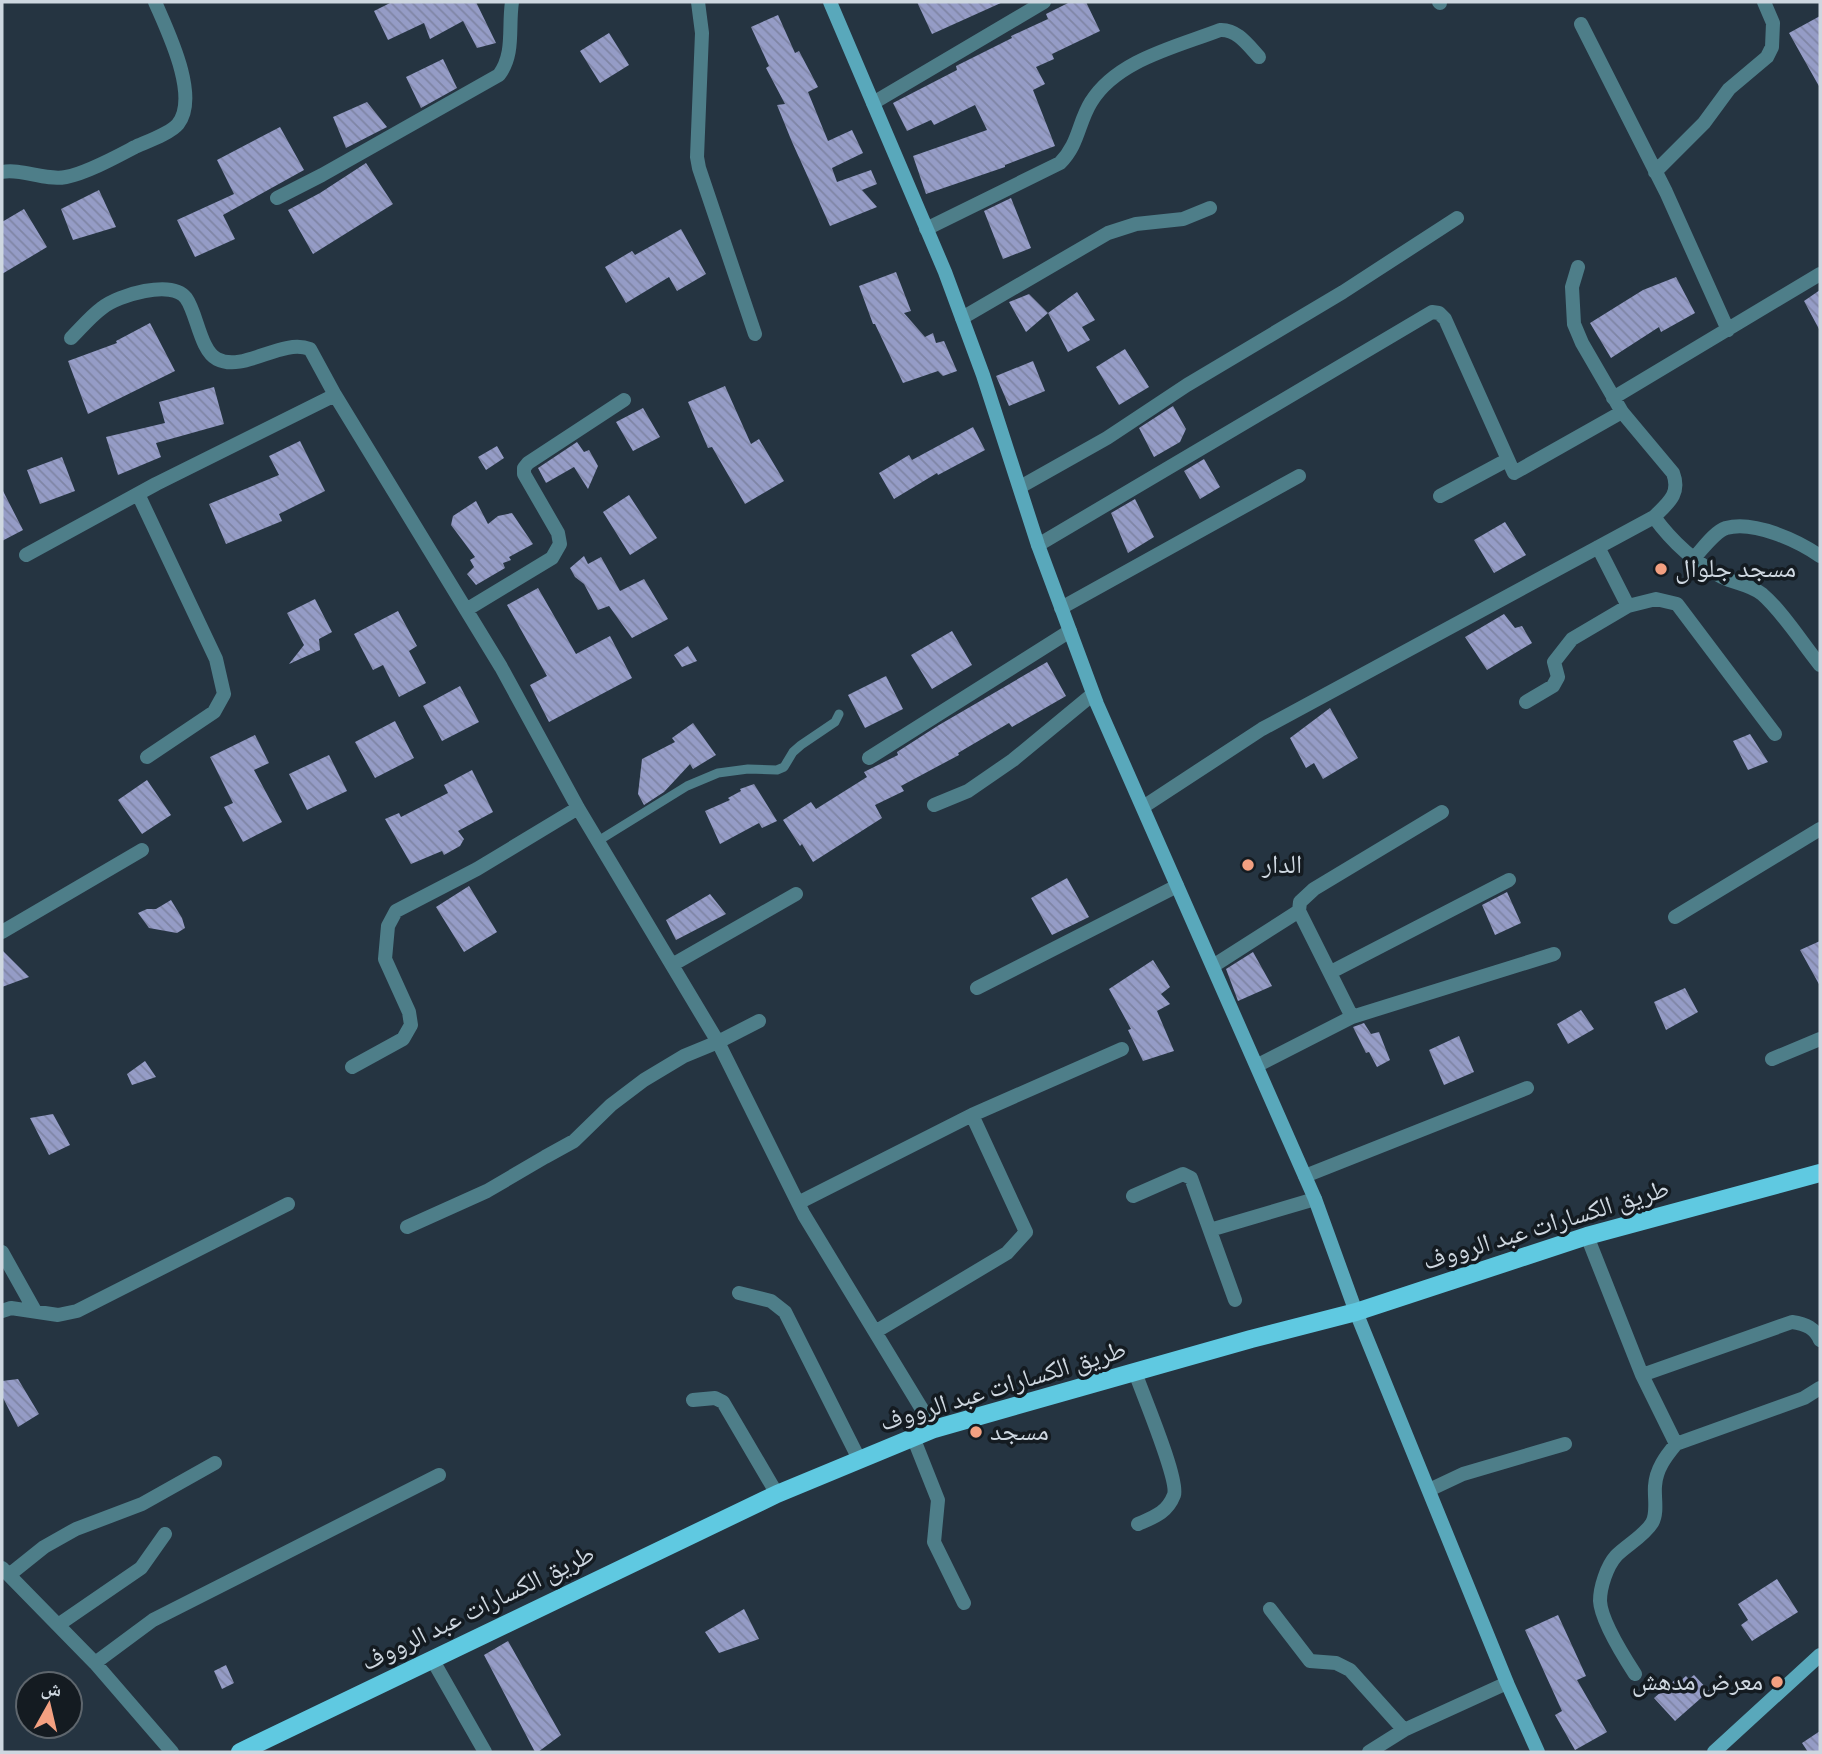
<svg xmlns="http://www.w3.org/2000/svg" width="1822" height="1754" viewBox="0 0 1822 1754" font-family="Signika,'Noto Naskh Arabic',sans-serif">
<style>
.building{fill:url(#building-back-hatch)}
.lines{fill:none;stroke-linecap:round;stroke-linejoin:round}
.lane{stroke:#4e7e89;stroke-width:9}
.street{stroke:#4e7e89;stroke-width:14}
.secondary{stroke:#59a8bb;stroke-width:14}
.primary{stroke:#5fc9e1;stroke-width:18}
.poi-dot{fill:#f3a081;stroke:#141b21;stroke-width:2.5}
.labels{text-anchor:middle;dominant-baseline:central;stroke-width:7;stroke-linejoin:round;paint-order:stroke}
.poi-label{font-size:26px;fill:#ced7e0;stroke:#141b21;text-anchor:start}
.street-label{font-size:26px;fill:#ced7e0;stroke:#141b21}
</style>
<defs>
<pattern id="building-back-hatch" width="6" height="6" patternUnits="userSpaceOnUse" patternTransform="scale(1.75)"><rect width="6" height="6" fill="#959cc6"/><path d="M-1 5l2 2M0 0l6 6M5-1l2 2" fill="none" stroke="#7f85a5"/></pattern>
</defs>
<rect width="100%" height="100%" fill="#253441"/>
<path class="building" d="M392 2H476L496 43 477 48 463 21 430 39 424 23 388 40 374 11Z
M917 2H1003L932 34Z
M1070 2H1086L1100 31 1052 54 1054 59 1036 67 1045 84 1033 90 1055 146 1005 165V167L926 194 913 156 987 130 975 105 934 125 931 120 907 131 893 103 957 70 956 66 1012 38 1011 36 1048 19 1046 14Z
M778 15 795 53 799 51 818 87 808 92 828 141 852 130 863 153 832 168 837 182 871 170 877 184 862 190 877 207 830 226 792 142 777 105 785 104 766 68 769 66 751 27Z
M1820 16V88L1789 33Z
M609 33 629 65 600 83 580 51Z
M443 59 457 88 421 108 406 77Z
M367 102 387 127 346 148 333 117Z
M280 127 304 170 223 215 235 239 195 257 177 220 234 194 217 160Z
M366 163 393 204 313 254 288 210 320 193Z
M99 190 116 227 73 240 61 209Z
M1011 198 1031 248 1003 259 984 211Z
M24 209 47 247 2 274V222Z
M681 229 706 274 677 291 669 277 626 303 605 267 632 251 635 255Z
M896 272 911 311 904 313 925 337 933 333 936 343 944 341 957 371 943 376 938 371 903 383 875 324H873L859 286Z
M1676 277 1695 313 1661 332 1659 327 1611 358 1590 323 1643 290Z
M1820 290V331L1804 301Z
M1077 292 1095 320 1082 327 1090 340 1068 352 1048 313Z
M1029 294 1048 313 1026 332 1009 302Z
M150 323 175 371 88 414 68 361 117 343 116 341Z
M1125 349 1149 387 1119 405 1096 367Z
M1033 361 1045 391 1009 406 996 376Z
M725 386 751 444 759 439 784 481 745 504 712 447 708 448 688 402Z
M214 387 224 424 156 443 161 457 118 475 106 437 165 423 159 402Z
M1173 406 1186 429 1180 442 1154 457 1139 428Z
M643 408 660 437 633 451 616 422Z
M973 427 985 450 938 475 937 473 894 499 879 473 909 455 912 460Z
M300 441 325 491 279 514 282 521 226 544 209 504 279 475 269 456Z
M577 442 584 452 589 450 598 466 588 489 574 467 546 483 538 468Z
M497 446 504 458 486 470 478 457Z
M62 457 75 491 40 504 27 470Z
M1204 459 1220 487 1200 499 1184 471Z
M2 489 23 530 2 541Z
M629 495 657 538 630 555 603 512Z
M1135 499 1154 537 1128 553 1111 513Z
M476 501 488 524 498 516 512 513 533 544 509 557 511 560 503 563 505 568 476 585 467 574 474 567 470 560 475 557 451 525 453 516Z
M1505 522 1526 555 1494 573 1474 540Z
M584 556 588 564 601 557 620 591 644 579 668 619 632 638 609 606 598 610 584 584 575 577 570 568Z
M538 588 576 654 610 636 632 678 549 722 530 685 547 676 507 605Z
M315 599 332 632 319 639 320 650 289 664 304 645 287 613Z
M398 611 417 646 409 651 426 683 399 697 383 665 373 670 354 634Z
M1504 614 1515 628 1522 626 1532 643 1487 670 1465 637Z
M952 631 972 665 932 689 911 655Z
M688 646 697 661 682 667 674 655Z
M1047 662 1066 696 1012 727 1009 723 958 753 959 755 901 786 904 791 875 805 882 818 813 862 802 844 800 846 783 820 811 802 816 809 867 777 864 772 898 755 897 752 939 725Z
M886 676 903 709 865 728 848 695Z
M460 686 479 722 442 741 423 706Z
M1330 708 1358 758 1323 779 1314 763 1306 768 1290 738Z
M395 721 414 758 375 778 355 742Z
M693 723 716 755 693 769 690 764 664 792 644 805 638 794 642 759 675 742 672 738Z
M1750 734 1768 762 1748 770 1733 741Z
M255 735 269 763 254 770 282 822 243 842 224 807 233 803 210 757Z
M329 755 347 791 307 810 289 774Z
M472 770 493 812 458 831 464 839 460 846 444 855 442 851 411 864 385 819 399 813 401 817 448 793 444 785Z
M147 780 171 815 142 834 118 800Z
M754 784 777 821 762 828 759 823 720 844 705 811 730 800 728 798 741 791 740 789Z
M1067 878 1089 917 1052 935 1031 898Z
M469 886 497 932 464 952 436 907Z
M1507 892 1521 923 1495 935 1482 905Z
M710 894 726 914 676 940 666 920Z
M171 900 182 918 185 928 177 933 149 928 138 913 147 909H156Z
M1820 941V986L1800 950Z
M2 950 29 977 2 987Z
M1253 952 1272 986 1238 1001 1226 969Z
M1153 960 1170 987 1161 994 1170 1004 1157 1011 1174 1051 1143 1061 1128 1030 1131 1029 1109 989Z
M1685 988 1698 1012 1666 1030 1654 1002Z
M1581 1010 1594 1029 1568 1044 1557 1024Z
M1364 1023 1371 1034 1379 1032 1390 1060 1377 1067 1369 1052 1366 1053 1353 1027Z
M1459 1036 1474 1072 1444 1085 1429 1050Z
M145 1061 156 1077 132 1085 127 1074Z
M53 1114 70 1145 49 1155 30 1118Z
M18 1379 39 1414 18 1427 2 1396V1381Z
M1777 1579 1798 1612 1752 1641 1741 1625 1748 1620 1738 1604Z
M744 1609 759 1639 719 1653 705 1632Z
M1558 1615 1586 1676 1577 1680 1607 1732 1575 1750 1555 1715 1562 1711 1525 1630Z
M508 1641 561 1735 538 1752H535L484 1655Z
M226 1665 234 1683 222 1689 214 1671Z
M1694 1675 1709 1691 1675 1721 1654 1698 1675 1680 1678 1683 1686 1676 1689 1679Z
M1820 1731V1752H1808L1802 1743Z"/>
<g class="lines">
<path class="lane" d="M598 841 687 786 718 773 748 769 777 770 784 767 793 752 801 745 835 722 839 714"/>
<path class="street" d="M698 2 702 33 697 157 699 168 755 334
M1439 2 1440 3
M1581 24 1666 192 1728 330
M873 103 1044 2
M2 172C22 168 44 181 66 177 87 173 116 157 135 147 146 142 171 133 178 124 200 96 167 30 155 2
M1655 172 1704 123 1729 89 1767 57 1772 47 1773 23 1764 2
M277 198 322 175 499 75C515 53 508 28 512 2
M926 229 1060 163C1079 144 1078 123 1091 102 1117 60 1176 47 1220 30 1237 29 1248 45 1259 57
M962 318 1108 233 1136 224 1183 219 1210 208
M71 338C81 328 91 316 102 308 118 295 172 279 186 298 197 313 200 350 217 359 244 373 281 338 310 349L335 395 501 667 578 808 718 1042 804 1215 934 1429
M1613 398 1820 274
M1020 487 1107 438 1187 385 1343 292 1457 218
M138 494 216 659 224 694 214 712 147 757
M1440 496 1507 460
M1654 517C1673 543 1694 562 1722 577 1736 584 1749 584 1762 594 1782 611 1803 644 1820 665
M1038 545 1432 312 1439 313 1445 319 1514 473 1622 412
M1598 547 1628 606
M26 555 156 484 335 395
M1693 559C1702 550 1714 532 1726 528 1754 520 1798 541 1820 556
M1061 608 1299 476
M466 610 552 558 560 544 558 533 524 474V468L528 463 624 400
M1526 702 1553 686 1558 677 1554 662 1572 639 1628 606 1656 599 1677 604 1775 734
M869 758 1070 631
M934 805 968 791 1013 760 1093 694
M1143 807 1262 729 1654 517C1668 503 1681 494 1673 473L1622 412 1582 343 1574 324 1572 287 1578 267
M1675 917 1820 829
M2 932 142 850
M672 965 796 894
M1213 966 1299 911
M1331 972 1509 880
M977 988 1177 886
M1352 1017 1299 911 1300 902 1314 889 1442 812
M1772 1059 1820 1039
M1258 1065 1352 1017 1554 954
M352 1067 403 1039 411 1025 409 1012 385 959 388 926 396 911 477 869 578 808
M1305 1176 1527 1088
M1133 1196 1183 1174 1191 1178 1235 1300
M798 1203 972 1115 1122 1049
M407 1227 487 1191 545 1157 574 1141 611 1105 644 1080 684 1056 718 1042 759 1021
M1210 1230 1315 1199
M1587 1236 1642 1375 1676 1444C1666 1456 1656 1469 1655 1486 1654 1497 1658 1513 1652 1523 1644 1536 1627 1545 1616 1556 1607 1566 1600 1587 1600 1601 1601 1621 1624 1657 1635 1674
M2 1252 35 1311
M739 1293 771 1301 785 1312 859 1459
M2 1311 11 1308 58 1315 77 1311 288 1204
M875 1332 1007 1253 1026 1232 972 1115
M1135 1372C1142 1393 1179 1479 1174 1495 1167 1513 1154 1517 1138 1524
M1642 1375 1792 1322C1806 1324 1815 1328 1820 1340
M693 1400 715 1398 723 1402 777 1494
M913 1437 938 1500 934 1542 964 1603
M1676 1444 1804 1398 1820 1388
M1429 1490 1463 1474 1565 1444
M2 1568 95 1663 172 1752
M9 1575 44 1547 76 1529 142 1504 215 1463
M1270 1609 1310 1661 1336 1663 1350 1670 1404 1730
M58 1625 141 1568 165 1534
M432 1659 485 1752
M95 1663 153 1620 439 1475
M1369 1752 1404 1730 1507 1683"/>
<path class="secondary" d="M830 2 945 272 983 375 1038 545 1097 704 1315 1199 1356 1312 1507 1683 1538 1752
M1714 1752 1820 1655"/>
<path class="primary" d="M240 1752 777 1494 934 1429 1251 1339 1356 1312 1587 1236 1820 1173"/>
</g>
<g class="poi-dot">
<circle cx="1661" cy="569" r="7"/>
<circle cx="1248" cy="865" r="7"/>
<circle cx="976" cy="1432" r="7"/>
<circle cx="1777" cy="1682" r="7"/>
</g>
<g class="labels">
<g class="poi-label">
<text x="1675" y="569">مسجد جلوال</text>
<text x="1262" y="865">الدار</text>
<text x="990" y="1432">مسجد</text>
<text x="1763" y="1682" text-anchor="end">معرض مدهش</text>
</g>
<g class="street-label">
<text transform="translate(1546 1225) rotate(-17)">طريق الكسارات عبد الرووف</text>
<text transform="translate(1003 1386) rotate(-17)">طريق الكسارات عبد الرووف</text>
<text transform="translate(478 1608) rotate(-26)">طريق الكسارات عبد الرووف</text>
</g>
</g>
<rect width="1822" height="1754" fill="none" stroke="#ced7e0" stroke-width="7"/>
<g transform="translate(49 1705) rotate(8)"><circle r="33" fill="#141b21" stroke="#5e666d" stroke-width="2"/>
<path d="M0-5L12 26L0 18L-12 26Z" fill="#f3a081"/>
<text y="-10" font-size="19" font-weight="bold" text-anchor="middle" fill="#ced7e0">ش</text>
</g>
</svg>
